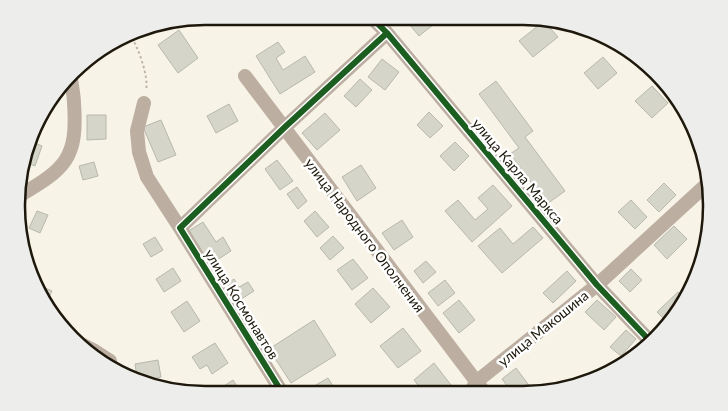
<svg xmlns="http://www.w3.org/2000/svg" width="728" height="411" viewBox="0 0 728 411" font-family="Lato,sans-serif">
<style>
.building{fill:#d5d5c9;stroke:#b9b8ad}
.lines{fill:none;stroke-linecap:round;stroke-linejoin:round}
.path{stroke:#beb6ab;stroke-width:2;stroke-dasharray:2.5 2.5;stroke-linecap:butt}
.minor{stroke:#bcaea1;stroke-width:14}
.cycleway-casing{stroke:#fff;stroke-width:9}
.cycleway{stroke:#1b5e20;stroke-width:6}
.labels{text-anchor:middle;dominant-baseline:central;stroke-width:5;stroke-linejoin:round;paint-order:stroke}
.street-label{font-size:14px;fill:#1d180b;stroke:#fff}
.rim{fill:none;stroke:#1d180b;stroke-width:2.5}
</style>
<rect width="100%" height="100%" fill="#f8f3e7"/>
<path class="building" d="M417 17H435L438 21 419 36 409 24Z
M544 21 558 37 533 57 519 41Z
M179 30 198 58 178 73 158 45Z
M278 42 285 52 276 58 283 70 305 56 315 72 280 94 256 56Z
M603 57 617 73 598 89 584 73Z
M382 59 399 72 385 90 368 77Z
M360 79 372 90 356 107 344 96Z
M496 81 533 131 525 137 565 191 547 204 510 154 519 148 479 94Z
M652 86 668 103 652 118 635 101Z
M229 104 238 121 216 133 207 116Z
M429 112 443 126 430 138 417 125Z
M325 113 340 130 317 150 302 133Z
M87 115H106V139L87 140Z
M161 120 176 155 158 162 143 127Z
M30 141 42 146 35 166 22 161Z
M455 142 469 156 454 171 440 156Z
M277 160 293 181 280 190 265 169Z
M94 162 98 176 83 180 79 166Z
M361 165 376 188 357 201 342 177Z
M664 183 676 195 659 212 647 200Z
M493 185 512 206 472 242 445 211 458 200 475 220 488 209 478 198Z
M297 187 307 201 298 209 287 194Z
M631 200 647 217 635 229 618 212Z
M37 211 48 215 40 233 29 228Z
M315 211 329 227 317 237 304 221Z
M402 220 413 237 394 250 382 233Z
M203 222 216 242 223 237 231 251 206 267 185 233Z
M674 226 687 239 667 259 654 245Z
M533 227 543 238 502 273 478 246 500 228 513 244Z
M333 236 344 248 330 260 320 248Z
M155 237 163 250 151 257 143 244Z
M353 259 368 278 352 290 337 270Z
M426 261 436 272 423 283 414 271Z
M173 268 181 281 164 292 156 279Z
M631 269 642 280 630 292 619 281Z
M567 271 576 281 553 303 543 293Z
M234 279 239 287 248 282 254 291 238 301 227 284Z
M445 280 455 293 438 306 428 293Z
M41 286 52 291 46 303 39 291Z
M373 288 390 307 371 323 355 304Z
M678 292 686 301 666 321 657 312Z
M459 300 475 320 459 333 443 313Z
M597 300 616 317 604 330 585 312Z
M187 301 200 321 184 332 171 312Z
M314 320 336 355 291 383 269 349Z
M403 328 421 351 398 368 380 346Z
M626 330 636 339 621 356 610 347Z
M215 343 228 363 212 374 207 365 200 369 192 357Z
M640 345 642 347 627 363 620 366Z
M158 360 161 377 147 380 137 377 135 364Z
M434 363 451 385 440 394H425L414 380Z
M516 368 531 388 523 393H512L502 379Z
M328 378 338 394H303L302 393Z
M233 380 240 391 236 394H217L215 392Z"/>
<g class="lines">
<path class="path" d="M129 34C138 45 149 77 146 90"/>
<path class="minor" d="M370 16 387 33 597 285 649 340
M245 76 485 393
M144 103 137 131 139 152 147 177 180 228 283 394
M19 196C65 169 78 159 74 103 74 94 71 85 71 75
M180 228 285 127 387 33
M79 343 93 350 110 361 112 370
M470 393 476 382 597 285 707 184"/>
<g class="cycleway-casing">
<path id="cycleway" d="M370 16 387 33 597 285 649 340
M283 394 180 228 285 127 387 33"/>
</g>
<use href="#cycleway" class="cycleway"/>
</g>
<g class="labels">
<g class="street-label">
<text transform="translate(518 171) rotate(50)">улица Карла Маркса</text>
<text transform="translate(365 235) rotate(53)">улица Народного Ополчения</text>
<text transform="translate(242 304) rotate(58)">улица Космонавтов</text>
<text transform="translate(543 328) rotate(-39)">улица Макошина</text>
</g>
</g>
<path d="M0 0H728V411H0ZM205 25H523A180 180 0 0 1 703 205V206A180 180 0 0 1 523 386H205A180 180 0 0 1 25 206V205A180 180 0 0 1 205 25Z" fill="#ededeb" fill-rule="evenodd"/>
<path class="rim" d="M205 25H523A180 180 0 0 1 703 205V206A180 180 0 0 1 523 386H205A180 180 0 0 1 25 206V205A180 180 0 0 1 205 25Z"/>
</svg>
